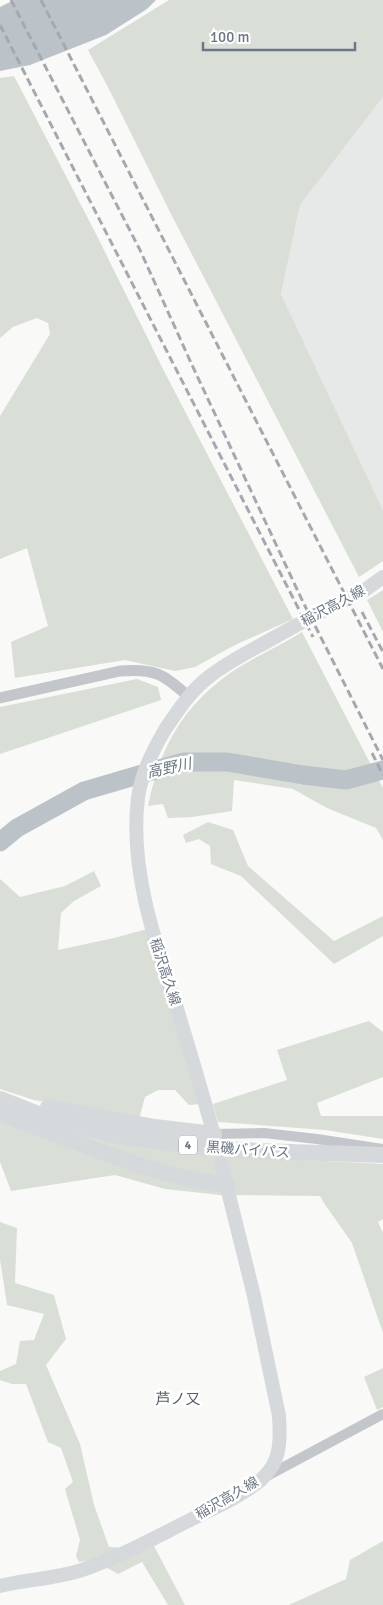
<svg xmlns="http://www.w3.org/2000/svg" width="383" height="1605" viewBox="0 0 383 1605" font-family="Signika,'Noto Sans JP',sans-serif">
<style>
.built{fill:#e7e8e8}
.green{fill:#d9ded7}
.water{fill:#bcc3c8}
.lines{fill:none;stroke-linecap:round;stroke-linejoin:round}
.river{stroke:#bcc3c8;stroke-width:19}
.minor{stroke:#c3c6ca;stroke-width:10}
.tertiary{stroke:#c3c6ca;stroke-width:11}
.secondary{stroke:#d6d9dc;stroke-width:14}
.trunk{stroke:#d6d9dc;stroke-width:16}
.rail{stroke:#a5a9af;stroke-width:3;stroke-dasharray:8 4;stroke-linecap:butt}
.labels{text-anchor:middle;dominant-baseline:central;stroke-width:5;stroke-linejoin:round;paint-order:stroke}
.shield{fill:#fff;stroke:#98a0a9;stroke-width:1}
.shield-label{font-size:12px;font-weight:bold;fill:#6c7784}
.street-label{font-size:14px;fill:#6c7784;stroke:#fff}
.water-label{font-size:15px;font-style:italic;fill:#68767f;stroke:#fff}
.neighbourhood-label{font-size:15px;fill:#59616a;stroke:#fff}
</style>
<rect width="100%" height="100%" fill="#f9f9f8"/>
<path class="built" d="M383 97V510L281 294 300 205Z"/>
<path class="green" d="M169 0H383V97L300 205 281 294 383 510V561L359 577 170 212 109 89 88 50Z
M14 76 95 232 163 369 293 619 235 645 195 667 175 671 125 660 15 678 11 642 48 626 27 548 0 559V416L50 334 48 323 37 318 13 327 0 338V78Z
M383 590V632L367 600Z
M302 632 383 788V840L376 828 327 808 293 789 234 780 232 811 192 817 168 818 163 804 148 806C160 746 184 704 236 669 257 656 281 645 302 632Z
M137 679 158 687 161 700 0 754V707Z
M208 822 233 830 248 866 334 941 383 916V936L334 964 241 876 211 864 210 846 199 839 186 843 183 835Z
M94 871 101 886 74 901 61 913 58 950 114 938 147 929 201 1104 189 1105 175 1090H158L145 1097 139 1119 34 1100 0 1089V879L20 897 65 886Z
M369 1021 383 1032V1077L317 1103 321 1116H383V1139L325 1130 218 1122 213 1104 287 1080 277 1050Z
M0 1108 288 1159 383 1164V1219L378 1222 383 1233V1333L352 1243 324 1203 320 1196 220 1195 165 1189 115 1175 11 1191 0 1162Z
M0 1222 17 1228 15 1283 54 1295 66 1339 46 1365 80 1444 94 1505 109 1547 147 1549 154 1546 185 1605H168L142 1562 118 1574 93 1560 79 1562 76 1556 80 1540 65 1489 73 1482 61 1448 48 1442 26 1384H12L0 1380V1371L16 1364 20 1341 34 1340 44 1314 7 1305 0 1259Z
M383 1368V1407L377 1410 364 1377Z
M383 1541V1605H289L346 1579 350 1560Z"/>
<path class="water" d="M14 0H156L147 9 106 35 30 65 0 71V7Z"/>
<g class="lines">
<path class="river" d="M0 842 17 828 84 791 183 762H227L303 775 346 780 383 770"/>
<path class="minor" d="M214 1134 264 1133 317 1139 383 1149
M267 1476 383 1414"/>
<path class="tertiary" d="M0 698 120 671C155 668 163 674 188 696"/>
<path class="secondary" d="M216 1142C204 1099 191 1055 178 1012 156 945 129 869 138 798 141 773 154 748 166 728 179 709 191 690 210 676 228 662 248 652 268 641 300 623 332 606 365 590L383 577
M0 1586C27 1579 55 1579 82 1570 120 1557 156 1537 192 1519 214 1508 242 1496 261 1480 265 1476 270 1470 273 1465 281 1451 280 1432 279 1416L254 1296 221 1163"/>
<path class="trunk" d="M0 1099 46 1117 117 1136 210 1148 259 1151 383 1155
M48 1107 155 1127 214 1134
M0 1112 21 1122C89 1145 155 1178 227 1185"/>
<path class="rail" d="M11 0 140 250 192 365 303 602 383 760
M41 0 383 669
M0 25 313 637
M362 612 383 652
M372 753 383 775"/>
</g>
<g class="labels">
<rect class="shield" x="179" y="1135.5" width="18" height="19" rx="4"/>
<g class="shield-label">
<text x="188" y="1145">4</text>
</g>
<g class="street-label">
<text transform="translate(333 606) rotate(-28)">稲沢高久線</text>
<text transform="translate(165 972) rotate(72)">稲沢高久線</text>
<text transform="translate(248 1150) rotate(4)">黒磯バイパス</text>
<text transform="translate(227 1498) rotate(-30)">稲沢高久線</text>
</g>
<g class="water-label">
<text transform="translate(169 768) rotate(-12)">高野川</text>
</g>
<g class="neighbourhood-label">
<text x="178" y="1399">芦ノ又</text>
</g>
</g>
<path d="M203 42v8h152v-8" fill="none" stroke="#6c7784" stroke-width="2.5"/>
<text x="210" y="42" font-size="15" fill="#6c7784" stroke="#ffffff" stroke-width="4" paint-order="stroke">100 m</text>
</svg>
